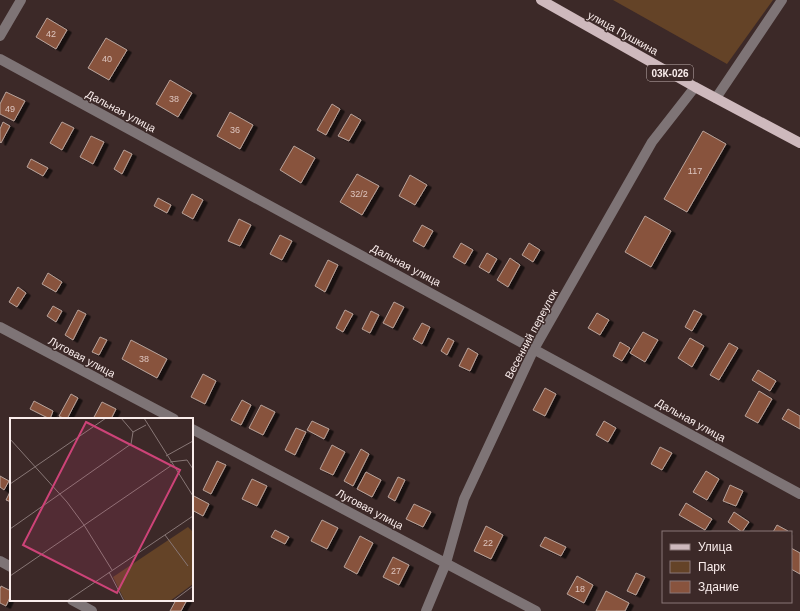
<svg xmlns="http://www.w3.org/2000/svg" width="800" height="611" viewBox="0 0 800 611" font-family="Arial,sans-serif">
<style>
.green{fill:#644327}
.building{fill:#88533d;stroke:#b8a29a;filter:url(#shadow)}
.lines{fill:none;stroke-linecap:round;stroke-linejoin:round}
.minor{stroke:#7e7476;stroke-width:10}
.major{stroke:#ceb9bd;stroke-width:10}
.labels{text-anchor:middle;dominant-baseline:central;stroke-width:3;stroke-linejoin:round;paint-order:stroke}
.number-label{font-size:9px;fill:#dec6c0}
.shield{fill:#3c2928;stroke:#c1b2b1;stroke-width:1}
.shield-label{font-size:10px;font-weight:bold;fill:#faedec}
.street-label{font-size:11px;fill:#faedec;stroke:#3c2928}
.inset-road{fill:none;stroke:#887776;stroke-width:1}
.view{fill:#cd4378;fill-opacity:0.15;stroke:#cd4378;stroke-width:2}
.inset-edge{fill:none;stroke:#faedec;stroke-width:2}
</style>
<defs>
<filter id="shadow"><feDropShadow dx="4.5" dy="2.5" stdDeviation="0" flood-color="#0009"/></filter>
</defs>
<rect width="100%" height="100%" fill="#3c2928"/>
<path class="green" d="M613 0H773L727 64Z"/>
<path class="building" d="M47 18 67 30 56 49 36 37Z
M106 38 127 50 109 80 88 68Z
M170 80 192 93 178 117 156 104Z
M6 92 25 101 14 121 0 114V104Z
M332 104 340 109 326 135 317 130Z
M230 112 253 125 240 149 217 136Z
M351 114 361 120 349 141 338 136Z
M3 122 10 126 1 143 0 142V129Z
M62 122 74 128 62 150 50 143Z
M703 131 726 144 687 212 664 199Z
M91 136 104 142 93 164 80 157Z
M294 146 315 158 301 183 280 170Z
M124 150 132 154 122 174 114 169Z
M31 159 48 168 43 176 27 167Z
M357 174 379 186 362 215 340 202Z
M410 175 427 185 415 205 399 196Z
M192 194 203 200 193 219 182 213Z
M158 198 171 205 167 213 154 206Z
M645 216 671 231 651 267 625 252Z
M239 219 251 225 240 246 228 241Z
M422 225 433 231 424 247 413 241Z
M280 235 292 241 282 260 270 254Z
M461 243 473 250 465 264 453 257Z
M529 243 540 250 533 262 522 255Z
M487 253 497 259 489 273 479 267Z
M510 258 520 265 508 287 497 280Z
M328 260 338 265 325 292 315 286Z
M48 273 62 282 56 292 42 284Z
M18 287 26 293 17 307 9 302Z
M394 302 404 307 393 328 383 323Z
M53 306 62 311 56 322 47 316Z
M78 310 86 314 73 340 65 335Z
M345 310 353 314 343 332 336 328Z
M694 310 702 314 692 331 685 327Z
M371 311 379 315 370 333 362 329Z
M597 313 609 320 600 335 588 328Z
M422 323 430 327 422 344 413 339Z
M643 332 658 340 645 362 630 353Z
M100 337 107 340 99 355 92 352Z
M448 338 454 341 447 355 441 351Z
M690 338 704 346 692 367 678 358Z
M131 340 167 359 157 378 122 359Z
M620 342 630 348 622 361 613 356Z
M729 343 738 348 719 380 710 375Z
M468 348 478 354 470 371 459 366Z
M758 370 776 381 770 391 752 380Z
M203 374 216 381 205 404 191 397Z
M545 388 556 394 545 416 533 410Z
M759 391 772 399 758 423 745 416Z
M71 394 78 398 67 419H65L59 416Z
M242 400 251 405 241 425 231 420Z
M34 401 53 411 50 419 30 409Z
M102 402 116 409 111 419H93Z
M261 405 275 412 263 435 249 428Z
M788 409 800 416V429L782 419Z
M312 421 329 429 324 439 307 430Z
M604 421 616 428 608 442 596 435Z
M296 428 306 432 295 455 285 450Z
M332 445 345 452 333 475 320 469Z
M660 447 672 453 662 470 651 464Z
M361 449 369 454 353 486 344 481Z
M217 461 226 465 211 494 203 490Z
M706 471 719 479 707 500 693 492Z
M366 472 381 480 372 497 357 489Z
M0 476 9 481 4 490 0 487Z
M398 477 405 480 395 501 388 497Z
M252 479 267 486 257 506 242 499Z
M730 485 743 491 736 506 723 501Z
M10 492 11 493V502L6 500Z
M192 495 209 504 203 516 192 510Z
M686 503 712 519 705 530 679 515Z
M414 504 431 512 423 527 406 519Z
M734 512 749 522 742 532 728 522Z
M322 520 338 528 327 549 311 541Z
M777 525 788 531V532H773Z
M486 526 503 535 491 559 474 551Z
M275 530 289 537 285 544 271 537Z
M360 536 373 543 357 574 344 567Z
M545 537 566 547 561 556 540 546Z
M791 548 800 553V574L791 569Z
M393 557 409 565 399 585 383 577Z
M636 573 645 577 636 595 627 591Z
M577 576 593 585 584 603 567 594Z
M1 586 11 591V595L6 606 0 603V589Z
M606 591 629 603 625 611H596Z
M176 600H187L181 611H170Z"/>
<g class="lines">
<path class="minor" d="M0 36 21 0
M0 59 800 494
M716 98 782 0
M0 327 174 419
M192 429 536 611
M0 561 11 567
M72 600 92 611
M426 611 446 563 464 499 534 349 652 142 695 87"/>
<path class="major" d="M541 0 695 87 800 143"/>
</g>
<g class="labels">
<g class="number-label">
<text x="51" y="34">42</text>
<text x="107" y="59">40</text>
<text x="174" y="99">38</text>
<text x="10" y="109">49</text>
<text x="235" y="130">36</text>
<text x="695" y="171">117</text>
<text x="359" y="194">32/2</text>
<text x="144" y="359">38</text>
<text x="488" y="543">22</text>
<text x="396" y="571">27</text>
<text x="580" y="589">18</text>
</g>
<rect class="shield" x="647" y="65" width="46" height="16" rx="3"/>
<g class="shield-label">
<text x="670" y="73">03К-026</text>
</g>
<g class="street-label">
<text transform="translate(623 33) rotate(29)">улица Пушкина</text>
<text transform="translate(121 111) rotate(28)">Дальная улица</text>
<text transform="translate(406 265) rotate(28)">Дальная улица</text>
<text transform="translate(531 334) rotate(-62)">Весенний переулок</text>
<text transform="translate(82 357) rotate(28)">Луговая улица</text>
<text transform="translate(691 420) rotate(29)">Дальная улица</text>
<text transform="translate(370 509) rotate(28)">Луговая улица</text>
</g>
</g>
<g transform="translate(10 418)">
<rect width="183" height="183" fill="#3c2928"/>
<path d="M178 109 183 114V166L160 183H115L103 159Z" fill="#644327"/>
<path class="inset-road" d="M111 0 123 14M134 0 183 78M0 21 57 84 74 107 102 152M156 38 183 23M160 44 177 42 183 51M0 66 96 0M0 111 121 26 123 14 136 7M155 117 178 148M99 154 114 183M0 158 162 47M57 183 183 98M163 183 183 168"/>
<path class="view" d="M76 4 170 52 107 175 13 127Z"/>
<rect width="183" height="183" class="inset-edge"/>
</g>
<rect x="662" y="531" width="130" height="72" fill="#3c2928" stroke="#887776"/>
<rect x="670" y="544" width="20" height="6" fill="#ceb9bd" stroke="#887776"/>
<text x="698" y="551" font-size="12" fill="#faedec">Улица</text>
<rect x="670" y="561" width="20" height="12" fill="#644327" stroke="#887776"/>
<text x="698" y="571" font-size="12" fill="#faedec">Парк</text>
<rect x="670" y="581" width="20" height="12" fill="#88533d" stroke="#887776"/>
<text x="698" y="591" font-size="12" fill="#faedec">Здание</text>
</svg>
